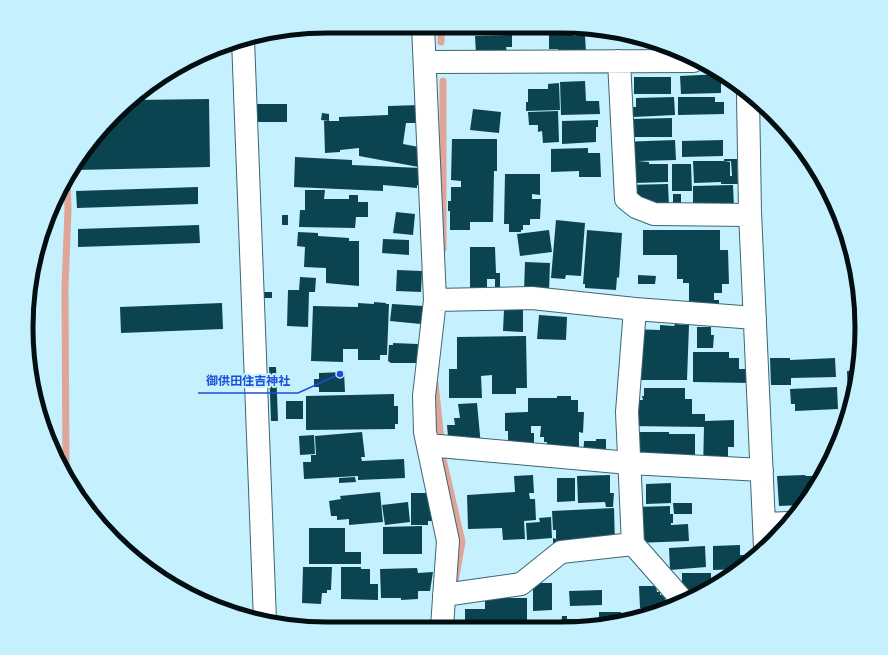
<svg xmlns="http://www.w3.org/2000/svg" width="888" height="655" viewBox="0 0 888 655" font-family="'Roboto Condensed','Noto Sans JP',sans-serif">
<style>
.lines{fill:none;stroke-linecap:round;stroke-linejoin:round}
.stream{stroke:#e0a499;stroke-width:7}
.building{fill:#0b4450}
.minor-casing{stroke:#3e6671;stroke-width:24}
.minor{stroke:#fff;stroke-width:22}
.rim{fill:none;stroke:#010e12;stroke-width:5}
.leader{fill:none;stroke:#1d4ed8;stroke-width:1.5}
.callout-dot{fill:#1d4ed8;stroke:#c4f1fd;stroke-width:1.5}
.callout-label{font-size:12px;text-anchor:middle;font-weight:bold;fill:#1d4ed8;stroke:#c4f1fd;stroke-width:4;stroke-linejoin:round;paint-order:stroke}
</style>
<rect width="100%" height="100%" fill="#c4f1fd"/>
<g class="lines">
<path class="stream" d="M441 26V42
M443 81V249
M435 383 443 459 462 542 455 582
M66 473 65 288 68 209 67 179"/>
</g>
<path class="building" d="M327 26H339L340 28 309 30 308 29Z
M476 26H512V34H477Z
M513 26 561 27V28L513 29Z
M549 32H573V36H585L586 52 558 53V49H549Z
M512 35V47H506L507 52 476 54 475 36Z
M721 74V93L681 94 680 76Z
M634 77H671V94H634Z
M585 81 586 101H599L600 114 561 115 560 82Z
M559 83 560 110 526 111V102H528V89H548V84Z
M674 97 675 115 633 117V107H636V98Z
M678 97H715V102H724V114L678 115Z
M209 99 210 167 76 170V166L101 129 134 100Z
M253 104H287V122H253Z
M421 105V123H406L403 144 424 148V168L359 156V148L340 150V152L325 153 324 121H339V117L388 115V106Z
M473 109 501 112 499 133 470 130Z
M558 111 559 142 543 143 542 131 538 132V125H529L528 112Z
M322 113 329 114V121L321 120Z
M672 118V137H632L631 119Z
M598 120V127H596V142L562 144V121Z
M452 139H497V171H494L493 222H470V230H450V211H448V201H451V187H461V181L451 180Z
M675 140 676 160 638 161 649 162V164H668V182L634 183 620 142Z
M723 140V156L682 157V141Z
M588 148V153H600L601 177H579V171L551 172V149Z
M295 157 352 160V165L421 168V185H417V188L383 185V191L294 187Z
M724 159H737L738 184H721V182L694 183 693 161H724V162H730V176H726V172L727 183 726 176H732L731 161 724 162Z
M672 164H691L692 191H672Z
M505 174H540V195L532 194V199H541L540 219H530V225H523V230H521V232H509V224H504Z
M668 184 669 207H642L626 185Z
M733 185 734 208 693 206V186Z
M198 187V204L77 208 76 191Z
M305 190H325L324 199H349V195H358V202H368V217H356L355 228 299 227 300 210H305Z
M673 194H681V208L673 209Z
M396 212 415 214 413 235 393 233Z
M282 215H288V225H282Z
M556 220 585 223 581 276 566 275 565 279 551 278Z
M199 225 200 243 78 247V229Z
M549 230 552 252 520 256 517 234Z
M587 230 622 233 619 278 617 277 616 290 585 288V284H583Z
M643 230H720V250H728L729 284H722V293H714V300H719V309L689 306V283H683V279H677V255H643Z
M298 232 318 233V236L349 238V241H359V286L326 283V268L304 267 305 247 297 246Z
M383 239 409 240V255L382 253Z
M470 247H495L496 273H500V293H495V279H487V293H470Z
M525 262 550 263 549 292 524 291Z
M397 270 422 271 421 292 396 291Z
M638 275 656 276 655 284H638Z
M300 277 316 278 315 292H309L308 327 287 326 288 290H299Z
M259 292H272V298H259Z
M374 302 386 303V304H389L387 355H380V360H358V349H343V362L311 361 313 306 358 307V303L374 304Z
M222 303 223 329 121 333 120 307Z
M392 304 423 306 421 324 390 321Z
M504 309 523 310V332L503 331Z
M539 315 567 317 566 340 537 339Z
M675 324 689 325 687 380H635L631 329 660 330V325L674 326Z
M697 327H711V335H714L713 348H697Z
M526 336 527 388H516V394H492V375L481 376 482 398H449V369H457V337Z
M393 343 418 344 417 363H391L388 361 389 345H393Z
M693 352H729V358H739V369H753V383L693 382Z
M770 358H790V360L835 358 836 377 791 378V385H771Z
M269 367H276L278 421H271Z
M859 370 853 396H848L847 371Z
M344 372 345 392H319V387H314V379H319V373Z
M618 387H635V400H643L642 396H644V388H685V399H692V414H705V421L734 420V447H728V471H703L704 427 629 426 618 405Z
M837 387 838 409 795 411V404H791L790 389Z
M394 394V406H398V424H395V429L306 430V396Z
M557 396H571V400H578V412H584L583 433 579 432V457L546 452 547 442H544V437H540L541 426H531V433H534V452H508V431H505V413L528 412V398H557Z
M286 401H303V419H286Z
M477 403 481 446 466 448 465 436H455L456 447 449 448 447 425H455L454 418H460L458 404Z
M362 432 365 457H361L362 461 404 459 405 478 358 480V476L304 479 303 462H311V455H316L315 436Z
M637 432H669V434H695V469L635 465Z
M314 435 315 454 300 455 299 436Z
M596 439H606V460H583L584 441H596Z
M533 475 534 493H529L530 499H535L536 520 524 521 525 539 503 540 502 528 468 529 467 495 515 492 514 476Z
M610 475V493H614L613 507H606L605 502 578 503 577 476Z
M805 475 806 476H812L813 491 802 505 779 506 777 476Z
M816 475H823L816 485Z
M355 477 356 482 339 483V478Z
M557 478H575V501L557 502Z
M671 483V503L646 504V484Z
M380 492 383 522 349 525V519L337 520V516H331L329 501 341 499 340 496Z
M411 493H433L435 521H428V525H411Z
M408 502 410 522 385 525 382 505Z
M673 503H692V514H674Z
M670 506V514H673V523H671V525L688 524 689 541 635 543V507Z
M614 508 615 545 553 555V538L556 539V530H553L552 511Z
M551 517 552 538 527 540 526 523 540 522 539 518Z
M422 526V554H383V527Z
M309 528H345V552H361V564H309Z
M740 545V555H757L739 569 713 570V546Z
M705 546 706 567 670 570 669 548Z
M303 567H332L331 590H327V593H322L321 604 302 603Z
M341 567H361V569H370V584H378V600L341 599Z
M417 568 418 573 433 572 430 591H418V599L401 600V598H381L380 569Z
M682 573H711V586L692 596 682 589Z
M715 578H725L715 583Z
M537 583H552V610L533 611V588Z
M639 586H656L657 592H660V595H662L665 598 666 608H640Z
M602 590V605L570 606 569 591Z
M485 598H527V627H465V609H485Z
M639 610H659L639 616Z
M599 612H621V618H599Z
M562 616H567V619L624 620 600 626 561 627Z
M331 623H384V628H331Z"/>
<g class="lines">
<g class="minor-casing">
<path id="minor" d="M423 26 435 300 424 396 425 432 448 541 442 627
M243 39 265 621
M619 61 626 199 636 207 654 214 750 215
M425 62 693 61
M748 96 750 212 765 547
M435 300 532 298 635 309 627 412 633 544 684 602
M635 309 755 318
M428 445 629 463 762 470
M764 524 789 523
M444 595 521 584 561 552 633 544"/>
</g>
<use href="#minor" class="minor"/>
</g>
<path d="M0 0H888V655H0ZM327 33H561A294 294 0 0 1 855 327V328A294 294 0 0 1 561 622H327A294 294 0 0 1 33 328V327A294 294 0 0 1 327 33Z" fill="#c4f1fd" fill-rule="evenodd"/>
<path class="rim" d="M327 33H561A294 294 0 0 1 855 327V328A294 294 0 0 1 561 622H327A294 294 0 0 1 33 328V327A294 294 0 0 1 327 33Z"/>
<path class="leader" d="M340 374L298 393H198"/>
<circle class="callout-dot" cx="340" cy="374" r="4"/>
<g class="callout-label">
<text x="248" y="385">御供田住吉神社</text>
</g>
</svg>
